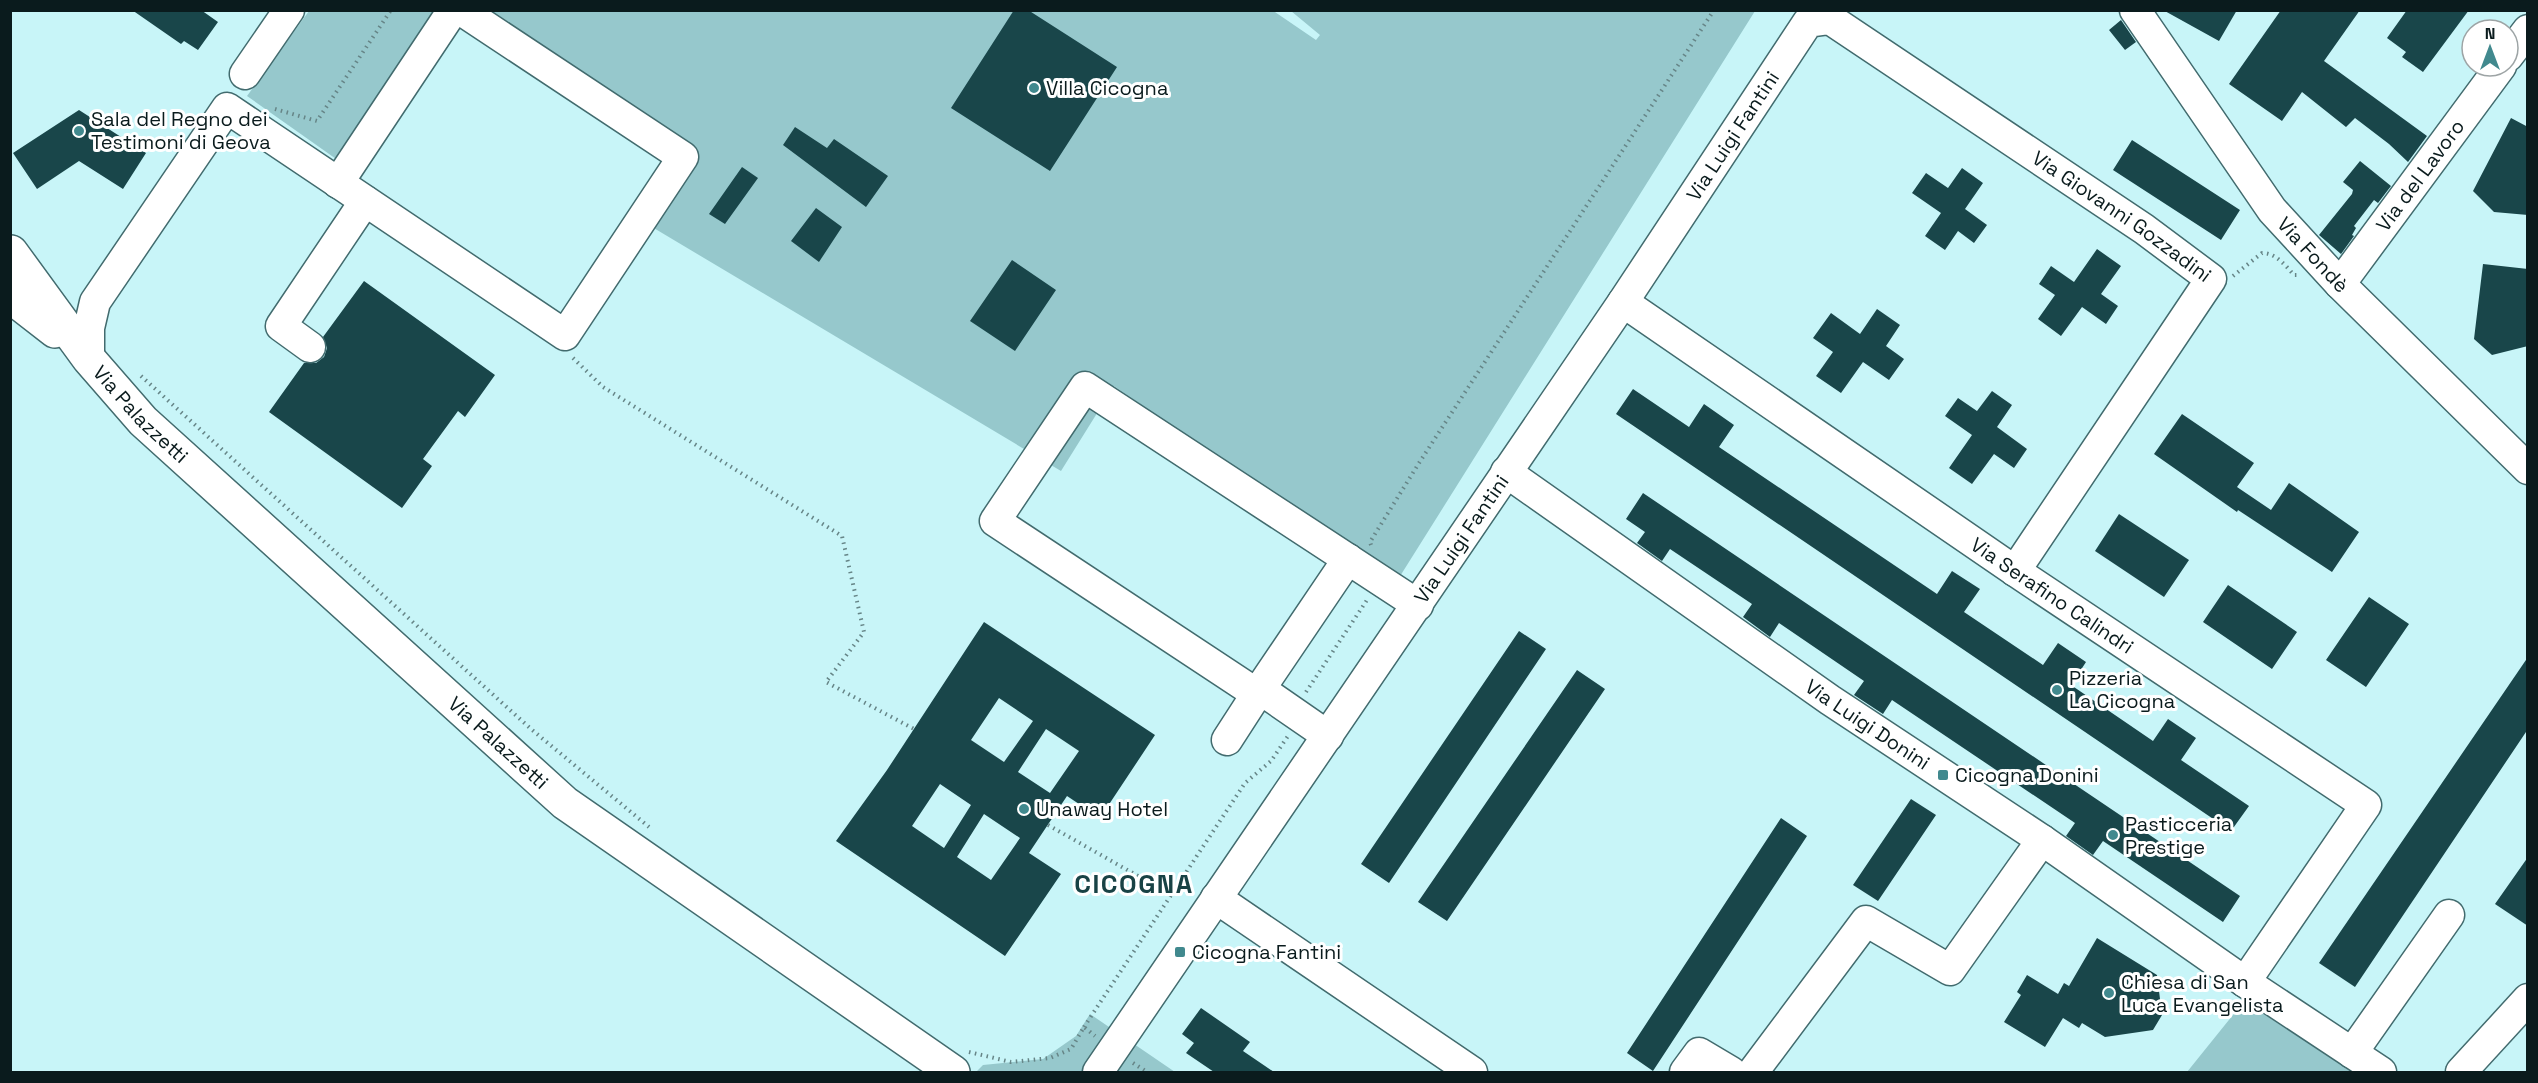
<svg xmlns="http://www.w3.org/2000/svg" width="2538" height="1083" viewBox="0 0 2538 1083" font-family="'Space Grotesk',sans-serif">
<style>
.green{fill:#96c8cc}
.building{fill:#19464a;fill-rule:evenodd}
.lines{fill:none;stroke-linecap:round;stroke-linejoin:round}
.minor-casing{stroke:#426b6e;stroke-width:33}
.major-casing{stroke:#426b6e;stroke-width:36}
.path{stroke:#668587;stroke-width:4;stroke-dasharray:1.5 4.5;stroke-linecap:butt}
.minor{stroke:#fff;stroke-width:30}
.major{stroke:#fff;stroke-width:33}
.poi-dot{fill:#41898e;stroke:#fff;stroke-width:2}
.labels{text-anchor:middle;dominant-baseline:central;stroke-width:6;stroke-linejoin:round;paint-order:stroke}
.poi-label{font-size:20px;fill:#0a1b1d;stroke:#fff;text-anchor:start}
.street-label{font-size:20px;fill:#0a1b1d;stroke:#fff}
.district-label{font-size:26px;font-weight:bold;letter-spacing:1.5px;fill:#184245;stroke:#fff}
</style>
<rect width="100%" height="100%" fill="#c8f5f8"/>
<path class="green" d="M1272 10 1316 40 1320 35 1291 11H1755L1397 581 1114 386 1061 471 647 224 692 152 480 11Z
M309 11H440L339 161 247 96Z
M2249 995 2369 1072H2187Z
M1090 1014 1175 1072H976L983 1065 1043 1059 1076 1036Z"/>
<path class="building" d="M132 10H201L218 22 198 50 184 41 181 44Z
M1014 10H1028L1117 67 1050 171 951 108Z
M2163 10H2237L2219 41Z
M2281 10H2360L2324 61 2427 136 2408 162 2389 144 2355 118 2346 127 2302 92 2282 121 2229 84Z
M2407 10H2469L2423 72 2402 57 2406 52 2387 38Z
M2121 20 2136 42 2125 50 2109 30Z
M79 110 146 153 123 189 79 161 37 189 13 153Z
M2511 118 2528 127V215L2494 212 2473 191Z
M795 127 827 148 834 139 888 176 866 207 783 145Z
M2132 140 2240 210 2221 240 2113 170Z
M2360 161 2391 186 2378 203 2374 200 2354 226 2356 228 2352 235 2354 236 2341 254 2319 235 2352 194 2353 190 2343 182Z
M742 167 758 178 725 224 709 214Z
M1962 168 1983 183 1965 209 1987 225 1974 243 1958 231 1945 250 1925 236 1941 213 1912 193 1926 173 1948 188Z
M816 208 842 227 819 262 791 241Z
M2097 249 2121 266 2101 294 2118 306 2106 324 2082 307 2061 336 2038 319 2055 295 2039 284 2051 266 2074 282Z
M1012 260 1056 290 1015 351 970 321Z
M2483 264 2528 269V346L2492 355 2474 339Z
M364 281 495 375 465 417 458 411 423 459 432 466 402 508 269 412 304 363H316L324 357 327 348 323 337Z
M1877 309 1900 325 1886 346 1904 359 1889 380 1863 362 1841 393 1816 376 1833 352 1813 338 1831 313 1860 334Z
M1633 389 1689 427 1704 404 1734 425 1719 447 1937 594 1952 571 1980 589 1964 612 2043 665 2058 643 2086 662 2071 685 2153 741 2168 719 2196 738 2181 760 2249 806 2231 831 1616 414Z
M1992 391 2012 405 1997 427 2027 449 2014 468 1994 454 1972 484 1949 468 1972 435 1945 416 1958 398 1977 411Z
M2182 414 2254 463 2237 487 2271 510 2289 483 2359 532 2332 572 2238 510 2237 512 2154 454Z
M1643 493 2240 896 2223 922 2103 841 2093 855 2066 836 2075 823 1892 700 1883 714 1854 695 1864 681 1779 623 1770 637 1743 617 1752 604 1670 549 1662 561 1637 543 1645 532 1626 519Z
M2119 514 2189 560 2164 597 2095 551Z
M2228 585 2297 632 2272 669 2203 622Z
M2369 597 2409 624 2366 687 2326 660Z
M984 622 1155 735 1100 818 1067 796 1029 853 1061 874 1005 956 836 841 887 770ZM999 698 1033 721 1004 762 971 740ZM1046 729 1079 751 1050 793 1018 772ZM940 784 971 805 944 848 912 826ZM984 814 1020 838 991 880 957 857Z
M1519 631 1546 649 1389 883 1361 864Z
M2528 657V729L2355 987 2319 963Z
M1577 670 1605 689 1447 921 1418 902Z
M1911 799 1936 815 1878 901 1853 885Z
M1781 818 1807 836 1653 1071 1627 1053Z
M2528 857V926L2495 904Z
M2097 938 2157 975 2162 1015 2153 1030 2105 1037 2082 1023 2079 1028 2063 1018 2045 1047 2004 1022 2021 995 2017 992 2027 975 2058 994 2064 983 2069 986Z
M1201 1008 1250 1042 1243 1051 1274 1072H1214L1186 1053 1194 1043 1182 1034Z"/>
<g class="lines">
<g class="minor-casing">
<g id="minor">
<path id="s1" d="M2135 10 2272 210 2340 284 2528 469"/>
<path d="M2508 56 2528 30"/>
<path d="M245 74 289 10"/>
<path d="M338 183 453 10"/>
<path id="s2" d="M2340 284 2501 66"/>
<path id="s3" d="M1623 302 2015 571 2366 805 2245 982"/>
<path d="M310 347 281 326 365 201"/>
<path d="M89 359V328L95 302 227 108 565 335 683 157 461 10"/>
<path id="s4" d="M1506 472 1830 700 2042 840 2245 982 2381 1072"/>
<path d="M1260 689 1348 559"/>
<path d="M1257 694 995 521 1085 387 1418 605"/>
<path d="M1227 740 1260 689 1328 736"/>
<path d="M1216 898 1472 1072"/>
<path d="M2352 1053 2449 915"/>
<path id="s5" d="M1098 1072 1623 302 1808 22 1830 19 2144 229 2211 279 2015 571"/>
<path d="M1685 1072 1699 1053 1731 1072"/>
<path d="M1753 1072 1866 921 1950 970 2042 840"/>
<path d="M2461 1072 2528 999"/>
</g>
</g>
<g class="major-casing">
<g id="major">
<path id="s6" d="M11 252 89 359 143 421 565 803 953 1072"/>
<path d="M10 296 55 331"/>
</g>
</g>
<path class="path" d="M275 109 317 121 391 10
M2233 276 2262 253C2276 253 2285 265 2294 275H2298
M573 358 603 387 842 536 864 632 826 682 914 729
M141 376 531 729 649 827
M1371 545 1370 542 1419 463 1714 10
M1306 692 1367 600
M1048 825 1138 876
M1084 1027 1245 783 1271 761 1288 736
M969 1052 1011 1062 1050 1058 1071 1049 1084 1027 1095 1036
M1133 1063 1147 1072"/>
<use href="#minor" class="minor"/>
<use href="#major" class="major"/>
</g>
<g class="poi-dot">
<circle cx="1034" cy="88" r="6"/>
<circle cx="79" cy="131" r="6"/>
<circle cx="2057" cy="690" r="6"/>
<rect x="1937" y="769" width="12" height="12" rx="3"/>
<circle cx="1024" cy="809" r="6"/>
<circle cx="2113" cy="835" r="6"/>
<rect x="1174" y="946" width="12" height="12" rx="3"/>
<circle cx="2109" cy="993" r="6"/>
</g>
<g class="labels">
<g class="poi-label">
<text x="1046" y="88">Villa Cicogna</text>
<text x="91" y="119">Sala del Regno dei<tspan x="91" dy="23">Testimoni di Geova</tspan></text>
<text x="2069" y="678">Pizzeria<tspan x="2069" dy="23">La Cicogna</tspan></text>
<text x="1955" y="775">Cicogna Donini</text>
<text x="1036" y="809">Unaway Hotel</text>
<text x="2125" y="824">Pasticceria<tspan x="2125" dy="23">Prestige</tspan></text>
<text x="1192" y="952">Cicogna Fantini</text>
<text x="2121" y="982">Chiesa di San<tspan x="2121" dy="23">Luca Evangelista</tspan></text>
</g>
<g class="street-label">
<text stroke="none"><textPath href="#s5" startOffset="1131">Via Luigi Fantini</textPath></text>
<text stroke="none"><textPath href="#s2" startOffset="135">Via del Lavoro</textPath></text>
<text stroke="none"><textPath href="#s5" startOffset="1642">Via Giovanni Gozzadini</textPath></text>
<text stroke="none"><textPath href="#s1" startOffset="303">Via Fondè</textPath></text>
<text stroke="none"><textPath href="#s6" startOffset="208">Via Palazzetti</textPath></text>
<text stroke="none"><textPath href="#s5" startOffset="645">Via Luigi Fantini</textPath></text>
<text stroke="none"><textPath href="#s3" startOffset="520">Via Serafino Calindri</textPath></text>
<text stroke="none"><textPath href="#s4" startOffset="441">Via Luigi Donini</textPath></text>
<text stroke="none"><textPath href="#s6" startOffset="694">Via Palazzetti</textPath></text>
</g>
<g class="district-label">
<text x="1134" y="884">CICOGNA</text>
</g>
</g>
<rect width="2538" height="1083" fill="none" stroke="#0a1b1d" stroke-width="24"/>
<g transform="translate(2490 48)"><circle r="28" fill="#ffffff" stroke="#9da4a5" stroke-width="1.5"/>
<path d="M0-4.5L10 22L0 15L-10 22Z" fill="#41898e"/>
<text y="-9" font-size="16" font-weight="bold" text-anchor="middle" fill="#0a1b1d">N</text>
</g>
</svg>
